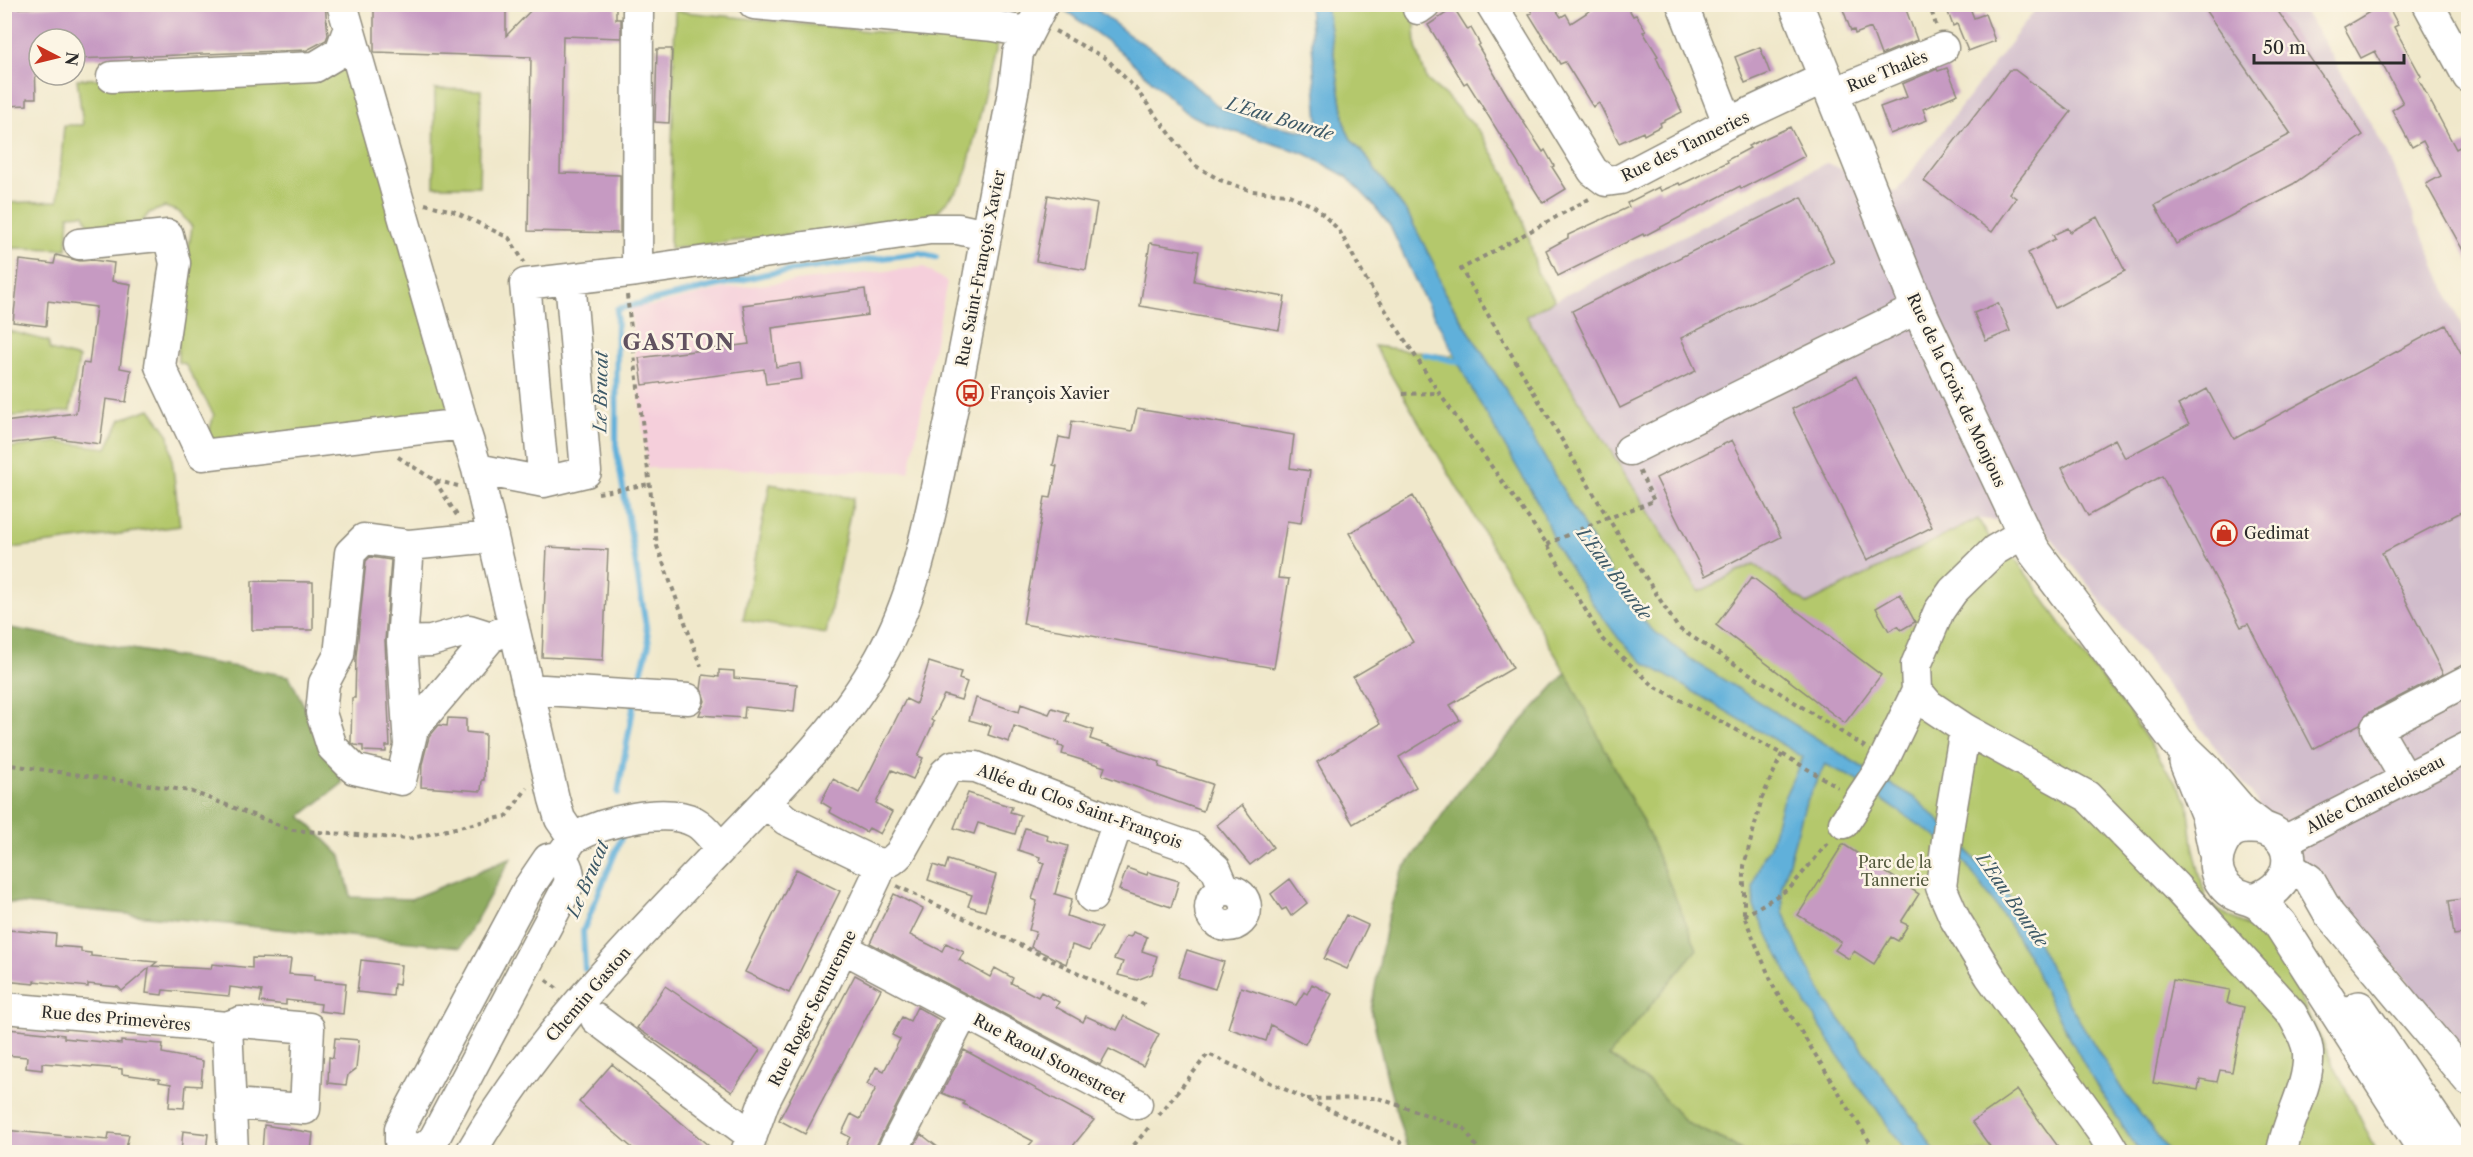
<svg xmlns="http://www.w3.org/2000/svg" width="2473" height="1157" viewBox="0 0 2473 1157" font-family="'Libre Caslon Text',serif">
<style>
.built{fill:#f5cfdb}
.industrial{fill:#d1bdcc}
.green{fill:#b4c86c;stroke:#707a4c;stroke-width:1.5}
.forest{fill:#8fac60;stroke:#5d6c46;stroke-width:1.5}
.water{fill:#60b0da;stroke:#466e82;stroke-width:1.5}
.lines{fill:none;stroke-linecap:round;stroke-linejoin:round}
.stream{stroke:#60b0da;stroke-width:6}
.building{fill:#c69ac2}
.minor-casing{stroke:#8e8a7b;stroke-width:33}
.major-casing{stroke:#8e8a7b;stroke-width:36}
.path{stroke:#8e8a7b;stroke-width:4;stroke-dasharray:4.5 4.5;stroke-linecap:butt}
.minor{stroke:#fff;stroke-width:30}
.major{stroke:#fff;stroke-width:33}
.labels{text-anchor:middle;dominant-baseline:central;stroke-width:5;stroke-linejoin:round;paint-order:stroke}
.street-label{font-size:16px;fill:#2b2b2b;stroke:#fcf5e5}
.poi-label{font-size:16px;fill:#2b2b2b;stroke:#fcf5e5;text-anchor:start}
.park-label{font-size:16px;fill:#545a3e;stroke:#fcf5e5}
.water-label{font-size:18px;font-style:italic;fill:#3e5a68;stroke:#fcf5e5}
.district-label{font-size:22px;font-weight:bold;letter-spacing:1.5px;fill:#615260;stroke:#fcf5e5}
</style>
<rect width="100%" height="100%" fill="#fcf5e5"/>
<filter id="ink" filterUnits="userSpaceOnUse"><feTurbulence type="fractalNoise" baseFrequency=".0167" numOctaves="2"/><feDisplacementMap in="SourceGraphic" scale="12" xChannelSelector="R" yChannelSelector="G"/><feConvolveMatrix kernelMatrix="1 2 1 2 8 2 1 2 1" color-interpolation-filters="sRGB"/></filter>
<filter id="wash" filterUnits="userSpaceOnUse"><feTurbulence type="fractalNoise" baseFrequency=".008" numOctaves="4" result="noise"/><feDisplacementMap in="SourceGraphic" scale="24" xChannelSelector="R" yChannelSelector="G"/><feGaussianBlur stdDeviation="1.35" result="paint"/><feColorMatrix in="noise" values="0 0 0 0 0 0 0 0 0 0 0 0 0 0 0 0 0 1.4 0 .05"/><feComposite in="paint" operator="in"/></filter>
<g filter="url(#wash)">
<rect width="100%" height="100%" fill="#f0e8cb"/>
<path class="built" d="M923 267 947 282 909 472 647 468 630 306H652L723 289Z"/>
<path class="industrial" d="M2039 5H2299L2319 33 2385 149 2468 341V1054L2329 889 2282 842 2251 793 2040 523 1978 519 1807 604 1754 564 1699 592 1526 315 1827 163 1896 192Z"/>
<path class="green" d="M1326 5H1414L1416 47 1427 80 1447 97 1480 132 1506 175 1529 238 1537 272 1555 300 1526 316 1699 592 1754 564 1807 604 1978 519 1990 539 2013 555 2084 657 2127 709 2188 802 2193 845 2207 904 2271 939 2377 1152H1744L1726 1141 1686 1123 1650 1083 1459 957 1387 920 1401 873 1463 786 1566 673 1374 346 1450 356 1475 341 1444 292 1408 214 1375 170 1366 156 1351 139 1346 129Z
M675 11 997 44 964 182 933 217 670 249Z
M353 67 450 403 445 415 218 443 208 435 214 415 185 364 178 362C177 317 185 271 192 227L179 212 165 207 149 213 133 234H92L84 214 69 215 67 249 8 248 5 269V203L58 201 64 125H83L77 79 214 77Z
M435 89 481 90 479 186H434Z
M5 330 48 341 50 350 79 358 70 411 5 417Z
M150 409 169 435 180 526 5 549V448L58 442 107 448 121 419Z
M770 484 853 498 826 634 743 620Z"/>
<path class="forest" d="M4 627 289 676 343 783 301 816 341 856 351 897 411 899 511 858 461 947 5 902Z
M1566 673 1647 830 1697 949 1609 1056 1650 1083 1686 1123 1726 1141 1744 1152H1408L1390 1090 1371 1010 1387 920 1401 873 1463 786Z"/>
<path class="water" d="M1058 5H1091L1129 35 1157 52 1219 107 1258 122 1319 134 1309 5H1326L1346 129 1351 139 1366 156 1375 170 1408 214 1434 264 1444 292 1506 390 1627 602 1650 628 1692 660 1878 777 1915 798 1955 836 1987 874 2004 888 2038 943 2068 1002 2123 1091 2169 1152H2141L2137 1148 2093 1080 2042 987 2033 964 2009 924 1966 864 1953 848 1869 791 1857 780 1825 764 1805 805 1782 886 1783 912 1801 955 1827 1002 1917 1123 1935 1152H1906L1876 1108 1858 1086 1792 982 1754 907 1753 887 1756 875 1763 856 1769 849 1782 802 1803 757 1643 662 1619 639 1595 607 1555 545 1542 510 1471 388 1443 331 1422 295 1390 226 1372 203 1347 177 1306 154 1207 123 1185 112 1119 50Z"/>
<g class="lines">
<path class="stream" d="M1424 354 1465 363
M637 687 649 644 616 446 617 309 766 274 919 253 936 257
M618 793 634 703
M585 969 583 931 622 836"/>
</g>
<g id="blocks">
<path class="building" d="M95 4H325L328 35 326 40 307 50 75 59V39H39V61H35L36 98H27V105L7 106 4 9Z
M374 4H506V36L537 4 616 7V19H621V38L563 36 560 173 620 175V233L528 231 531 57 374 52Z
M1527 4H1552L1561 17 1566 14 1571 23 1600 4H1626L1633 16 1636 15 1646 31 1643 32 1658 56 1656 57 1682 112 1660 123 1661 126 1653 130 1644 135 1643 132 1619 143 1599 103 1593 107 1565 62 1560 64 1529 14 1532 13Z
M1841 4H1904L1917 40 1881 55 1871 28 1855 34 1854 30 1851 31Z
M1945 4H1964L1967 10 1970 8 1974 18 1985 14 1995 41 1968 51 1957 24 1953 26Z
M2201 4H2273L2363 135 2293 184 2176 244 2155 205 2291 134Z
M2383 4H2387L2398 25 2394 27 2421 76 2418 78 2456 149 2469 142V261L2426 184 2441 176 2423 141 2412 147 2392 110 2403 103 2375 51 2361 58 2344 27Z
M1454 8 1468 30 1471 28 1480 44 1478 46 1515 109 1543 152 1545 150 1554 166 1552 167 1566 189 1543 203 1467 82 1464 84 1428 25Z
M1760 47 1770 73 1745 83 1735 57Z
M657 49H672L669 123 655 122Z
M1947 68 1958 94 1923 109 1927 120 1890 134 1880 107 1907 97 1902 84 1937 69 1938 71Z
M2009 70H2015L2071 112 2009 193 2016 198 1992 232 1924 181Z
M1790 127 1805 156 1741 189 1740 186 1644 236 1643 234 1558 276 1546 250 1568 238V235L1629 207 1627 203 1659 187 1661 191 1679 183 1680 185 1728 162 1727 160 1750 148 1748 146Z
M1048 195 1097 204 1086 270 1036 261Z
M1802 197 1834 262 1681 338 1696 371 1620 408 1572 311Z
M2097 217 2125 271 2055 308 2028 253 2055 239 2053 235 2068 228 2070 232Z
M1150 243 1199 251 1194 281 1285 297 1279 330 1140 306Z
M56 255 80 261 93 260 114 263 112 281 131 284 120 368 131 370 126 402 106 399 100 444 56 438 4 444V422L76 413 83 363 89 364 96 307 48 301 46 326 13 322 20 260 54 264Z
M865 289 868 315 772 328 776 367 800 363 802 379 766 384 764 369 643 385 639 358 749 344 743 305Z
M1998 303 2010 331 1986 341 1974 313Z
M2446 325 2469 368V508L2382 553 2443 674 2368 713 2360 724 2313 749 2248 624 2241 627 2162 476 2088 516 2062 468 2115 439 2125 458 2189 424 2178 405 2207 389 2234 439Z
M1856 376 1932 527 1867 560 1792 409Z
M1137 409 1294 435 1290 468 1310 471 1301 523 1287 521 1278 578 1289 579 1274 668 1023 624 1045 497 1051 498 1057 466 1053 465 1059 437 1069 439 1072 421 1132 431Z
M1732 440 1781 537 1705 576 1656 478Z
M1413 496 1513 668 1450 705 1460 720 1399 757 1416 787 1353 824 1317 762 1380 724 1353 677 1413 642 1349 533Z
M547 547 608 550 603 660 542 657Z
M370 557 391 560 385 641 390 746H386V752L363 751V746L355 745 351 742 352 698H355L356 657 366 561Z
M1752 577 1881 675 1845 723 1716 625Z
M252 581 313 582V630H252Z
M1900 594 1915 622 1901 630 1898 626 1889 631 1876 608Z
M929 662 961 672 959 679 967 682 961 700 944 695 931 720 934 722 918 756 923 758 913 779 892 770 876 803 892 812 880 834 869 828 866 832 829 812 831 808 821 802 833 779 859 793 906 699 916 704Z
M719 670 734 671V678L797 684 794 712 745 707 744 718 699 715 705 701 701 689 703 675 719 677Z
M976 698 1019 712 1021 704 1049 714 1052 708 1069 713 1066 721 1093 730 1090 739 1160 762 1159 767 1212 784 1203 811 1102 775 1105 767 1062 754 1064 747 1058 746 1059 742 1014 726 1009 742 988 735 991 726 969 720Z
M448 718 466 719V732L485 734 484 780H482L481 791 421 787 422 764 429 737 439 725 447 726Z
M968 793 1012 807 1010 812 1021 815 1015 834 978 823 974 834 954 828Z
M1242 805 1273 847 1250 865 1217 825Z
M1025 828 1048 835 1047 840 1068 846 1055 894 1072 899 1067 916 1102 928 1089 951 1072 945 1066 964 1031 947 1036 932 1029 930 1037 901 1032 899 1044 863 1039 861 1040 857 1018 850Z
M1843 844 1919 894 1901 922 1908 925 1898 941 1891 937 1874 964 1854 951 1849 959 1835 950 1841 942 1798 915Z
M948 860 996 875 985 911 968 906 972 895 928 880 933 865 945 869Z
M1127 868 1147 875 1148 872 1179 881 1171 907 1119 890Z
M796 869 840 891 789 993 745 972Z
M1290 879 1307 903 1291 916 1286 908 1282 910 1271 894Z
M894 894 923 909 910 935 942 951 946 943 964 952 959 960 990 977 995 968 1013 978 1011 983 1038 997 1041 992 1059 1002 1056 1007 1083 1022 1086 1016 1117 1030 1124 1016 1159 1034 1143 1066 1109 1049 1100 1065 870 943Z
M2469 898V933L2454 935 2449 901Z
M1346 915 1368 925 1347 969 1324 959Z
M8 930 56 934 55 946 81 948V952L91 953V956L157 962 152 966 211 969 212 964 252 968V958L291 959 289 974 314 976V980L346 983 343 1014 320 1011 321 1004 286 1000V1005L260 1002 262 991 230 987 229 996 163 990 162 995 146 993 149 968 122 991 118 987 88 984V987L34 981V984L4 981Z
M1133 932 1147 937 1142 951 1157 956 1152 974 1137 980 1118 975 1123 962 1114 959 1126 936 1131 937Z
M1187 950 1224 962 1215 989 1178 977Z
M361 960 401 965 399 985 394 984 393 996 357 992Z
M855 975 881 989 805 1134 779 1120Z
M2173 980 2230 990 2227 1003 2244 1007 2232 1072 2220 1070 2217 1082 2200 1079 2198 1090 2153 1083Z
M1312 984 1332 994 1305 1044 1271 1025 1266 1041 1228 1028 1241 987 1296 1005 1304 992 1307 994Z
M665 986 760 1050 732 1092 637 1028Z
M917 1007 940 1020 873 1152H843L850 1137 842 1133 851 1114 860 1119 876 1088 867 1084 876 1067 884 1071 900 1039 892 1035 902 1017 910 1021Z
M8 1029 64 1035V1038L121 1044V1041L163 1044 162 1053 203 1061 201 1086 186 1085 184 1108 169 1107 171 1084 159 1082 160 1079 122 1074V1069L42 1063V1070L26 1068 27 1057 5 1055Z
M335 1038 359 1040 356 1069 348 1075 346 1085 328 1083 329 1057 333 1058Z
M964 1050 1094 1120 1068 1152H1023L1033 1141 963 1104 964 1102 942 1093Z
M612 1064 716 1152H637L579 1102Z
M2017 1090 2062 1152H1994L1972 1122Z
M264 1125 313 1133 311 1152 262 1151Z
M4 1130 108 1140 109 1133 129 1135 125 1152H4Z
M183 1131 208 1134 206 1152H181Z
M921 1134 944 1152H911Z"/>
</g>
</g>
<g filter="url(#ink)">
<use href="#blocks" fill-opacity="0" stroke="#8e8a7b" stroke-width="1.5"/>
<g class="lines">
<g class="minor-casing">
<path id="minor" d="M342 4 463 424
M754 4 994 26 1015 30 1025 36
M1491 4 1593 171 1606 181 1621 179 1728 123 1824 78
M1682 4 1728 123
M2428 4 2468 77
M1418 9 1425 4
M112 77 315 67 340 52 348 30
M1831 94 1943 48
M79 244 168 235 175 263 160 366 202 455 463 424 477 469 544 482 525 284 637 271 930 229H958L986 235
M637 271 638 4
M1630 450 1918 308
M477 469 554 799 560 819 573 838
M544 482 586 472 570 279
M2024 533 1995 550 1953 591 1939 611 1916 665 1917 691 1929 705 1965 729 2087 796 2176 887 2292 1014C2298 1026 2307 1039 2308 1053 2310 1087 2287 1119 2282 1152
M493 537 409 545 364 539 350 553 339 655 324 683 321 713 332 747 354 769 401 780 413 729 491 637 514 627
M402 642 409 545
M528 689 688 699
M1965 729 1949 824 1941 887 1955 919 1990 976 2102 1132 2114 1152
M409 745 402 642 431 641 469 630 491 637
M2405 778 2376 728 2468 680
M766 803 786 820 869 860C884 866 890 864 900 853L945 773 953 766 976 767 1118 822 1193 848 1216 869 1225 890
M1844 823 1878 772 1917 691
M2282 842 2468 747
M559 857C568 864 570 873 569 884L435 1137C425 1151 415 1151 400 1142V1128L529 887 548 859C551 858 554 858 557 857 565 854 569 841 576 837 603 822 666 806 695 822 705 827 713 840 721 848
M2289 867 2309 879 2329 914 2468 1080
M1210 908a18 18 0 1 1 36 0a18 18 0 1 1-36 0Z
M1092 897 1118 822
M843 948 964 1012 892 1152
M4 1008 227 1027 233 1152
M964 1012 1137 1104
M596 1019 752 1136
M227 1027 240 1022 309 1028 305 1109 231 1104
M471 1152C536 1040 629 945 718 852 775 792 839 731 880 658 918 591 930 514 946 440 971 323 991 205 1014 87L1018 53 1043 4
M746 1152 764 1102 843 948 877 876 880 864"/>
</g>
<g class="major-casing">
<path id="major" d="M1796 4 1918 308 2024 533 2034 551 2178 743 2205 769 2243 813 2260 826
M2186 762 2208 816 2216 854
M2253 900C2304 886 2299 824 2247 827 2233 827 2226 834 2220 847 2214 860 2215 874 2224 885 2232 895 2241 896 2252 900 2263 904 2272 915 2280 924L2426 1152
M2359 1008 2457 1152"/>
</g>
<path class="path" d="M1936 25 1930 7 1937 4
M1055 31 1107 59 1135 88 1194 165 1220 180 1252 191 1287 194 1315 207 1339 230 1365 278 1439 393 1547 544 1603 640 1654 686 1782 754 1838 787
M1589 199 1461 269 1608 518 1678 628 1865 747
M425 204 453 211 509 238 524 262
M627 295 657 546 701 666
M1403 394 1438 393
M398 457 434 480 458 486
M435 481 458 517
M598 493 650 484
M1547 544 1592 524 1654 501 1639 470
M1782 754 1762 798 1744 866V916L1775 990 1876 1152
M4 764 190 791 292 830 408 839 507 816 527 788
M897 886 1145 1005
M1744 916 1790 888 1829 842
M546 980 559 990
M1307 1099 1378 1098 1464 1128 1480 1152
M1159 1115 1208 1054 1400 1142 1403 1152
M1128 1152 1151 1125"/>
<use href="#minor" class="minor"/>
<use href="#major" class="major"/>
</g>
</g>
<defs>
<g id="bus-ring" transform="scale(1.35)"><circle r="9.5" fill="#fcf5e5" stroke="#c8321e" stroke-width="1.5"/><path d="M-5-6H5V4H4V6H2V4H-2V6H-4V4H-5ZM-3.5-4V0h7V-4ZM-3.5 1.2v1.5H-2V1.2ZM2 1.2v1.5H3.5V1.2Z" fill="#c8321e"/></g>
<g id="shop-ring" transform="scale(1.35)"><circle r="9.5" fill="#fcf5e5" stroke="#c8321e" stroke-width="1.5"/><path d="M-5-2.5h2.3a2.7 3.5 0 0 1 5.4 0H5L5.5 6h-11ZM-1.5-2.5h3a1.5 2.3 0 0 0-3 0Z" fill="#c8321e"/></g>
</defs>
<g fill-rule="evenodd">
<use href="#bus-ring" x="970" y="393"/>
<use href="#shop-ring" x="2224" y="533"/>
</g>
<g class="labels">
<g class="street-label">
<text transform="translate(1887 71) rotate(-22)">Rue Thalès</text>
<text transform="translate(1685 146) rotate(-26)">Rue des Tanneries</text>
<text transform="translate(980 268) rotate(-79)">Rue Saint-François Xavier</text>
<text transform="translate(1957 390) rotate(65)">Rue de la Croix de Monjous</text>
<text transform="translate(2375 794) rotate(-27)">Allée Chanteloiseau</text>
<text transform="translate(1080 806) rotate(20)">Allée du Clos Saint-François</text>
<text transform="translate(588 994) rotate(-49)">Chemin Gaston</text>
<text transform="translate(812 1008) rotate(-63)">Rue Roger Senturenne</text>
<text transform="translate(116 1018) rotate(5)">Rue des Primevères</text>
<text transform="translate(1050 1058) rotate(28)">Rue Raoul Stonestreet</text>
</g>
<g class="poi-label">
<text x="990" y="393">François Xavier</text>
<text x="2244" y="533">Gedimat</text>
</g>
<g class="park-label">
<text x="1895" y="862">Parc de la<tspan x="1895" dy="18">Tannerie</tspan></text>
</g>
<g class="water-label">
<text transform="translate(1280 119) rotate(17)">L'Eau Bourde</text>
<text transform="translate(601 392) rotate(-89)">Le Brucat</text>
<text transform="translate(1614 574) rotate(53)">L'Eau Bourde</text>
<text transform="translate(588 879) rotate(-67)">Le Brucat</text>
<text transform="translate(2012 900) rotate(55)">L'Eau Bourde</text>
</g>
<g class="district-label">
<text x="679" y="342">GASTON</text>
</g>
</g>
<rect width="2473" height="1157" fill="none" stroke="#fcf5e5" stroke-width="24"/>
<g transform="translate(57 57) rotate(97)"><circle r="28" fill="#fcf5e5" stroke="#a8a49b" stroke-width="1.5"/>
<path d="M0-4.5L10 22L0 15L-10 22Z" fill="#c8321e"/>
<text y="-9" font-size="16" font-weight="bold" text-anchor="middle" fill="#2b2b2b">N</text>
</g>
<path d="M2254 54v9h150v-9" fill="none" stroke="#2b2b2b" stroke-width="3"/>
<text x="2263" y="54" font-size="18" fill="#2b2b2b" stroke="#fcf5e5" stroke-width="4.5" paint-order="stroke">50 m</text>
</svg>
